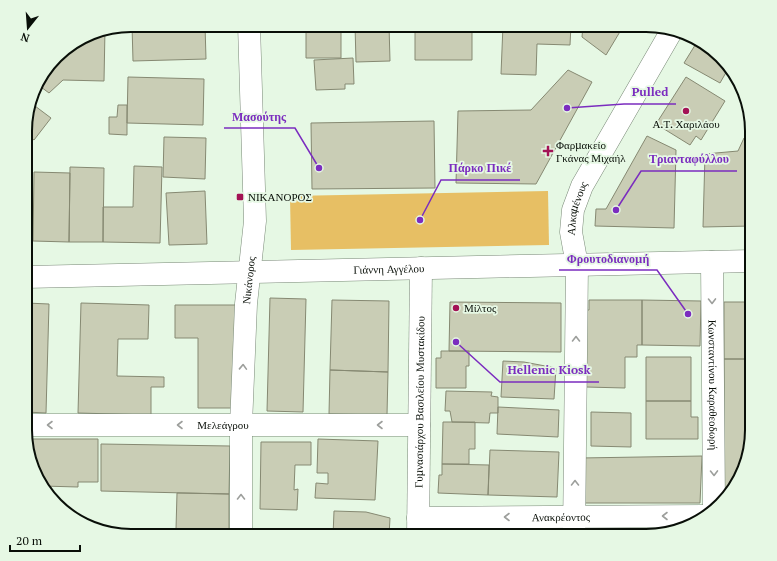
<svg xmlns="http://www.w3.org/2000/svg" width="777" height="561" viewBox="0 0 777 561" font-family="'PT Serif',serif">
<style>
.green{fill:#e7bf64}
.building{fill:#c9cdb5;stroke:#868972}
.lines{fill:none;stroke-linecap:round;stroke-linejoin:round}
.minor-casing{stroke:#798977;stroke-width:23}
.minor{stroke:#fff;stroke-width:22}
.oneway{stroke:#9d9f9c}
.poi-dot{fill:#a31255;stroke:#e6f8e4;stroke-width:1.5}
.labels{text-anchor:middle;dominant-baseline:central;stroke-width:3.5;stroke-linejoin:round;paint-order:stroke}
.poi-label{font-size:11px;fill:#090f08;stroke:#e6f8e4;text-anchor:start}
.street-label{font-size:11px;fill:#090f08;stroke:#e6f8e4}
.rim{fill:none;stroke:#090f08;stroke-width:2}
.leader{fill:none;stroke:#7b2cbf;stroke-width:1.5}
.callout-dot{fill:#7b2cbf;stroke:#e6f8e4;stroke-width:1.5}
.callout-label{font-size:12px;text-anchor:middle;font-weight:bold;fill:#7b2cbf;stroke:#e6f8e4;stroke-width:3.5;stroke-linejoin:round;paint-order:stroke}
</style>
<rect width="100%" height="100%" fill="#e6f8e4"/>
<path class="green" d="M548 191 549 245 291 250 290 196Z"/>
<path class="building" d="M132 25H205L206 59 133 61Z
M306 25H341V58H306Z
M355 25H389L390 61 356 62Z
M415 25H472V60H415Z
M503 25H571L570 45 537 44 536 75 501 74Z
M583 25H624L606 55 582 37Z
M105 29 104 81 63 80 49 93 37 84 39 78 61 51 97 31Z
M697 42 711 47 728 69 720 83 684 63Z
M353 58 354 84H345V89L316 90 314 60Z
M568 70 592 82 536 184 456 183 458 111 531 110Z
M128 77 204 79 203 125 127 123Z
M686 77 725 101 701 140 696 136 690 145 656 124Z
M31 103 51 118 34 140 26 134V117Z
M118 105H127V135L109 134V117H117Z
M434 121 435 188 312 189 311 123Z
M647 136 676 150 674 228 595 226 596 209H606Z
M164 137 206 138 205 179 163 177Z
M744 138 752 139V226L703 227 705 154 738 151Z
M134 166 162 167 160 243 103 242V207H133Z
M70 167 104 168 103 242H69Z
M34 172 70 173 69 242 33 241Z
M205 191 207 244 169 245 166 193Z
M270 298 306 299 303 412 267 411Z
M332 300 389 301 388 372 330 370Z
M589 300H642V345H637V357H625V388L586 387 583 310H589Z
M642 300 701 301 700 346 642 345Z
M450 302 561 303V352L449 351Z
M724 302H752V359H724Z
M26 303 49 304 46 413 26 412Z
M81 303 149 305 148 339H118L117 376 164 377V387H151V415L78 413Z
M175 305H238V408H198V338H175Z
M441 351H469V366H466V388H436V358H441Z
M646 357H691V401H646Z
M724 359H752V436L730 495 724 499Z
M503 361 524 362 556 368 554 399 501 397Z
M330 370 388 372 387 415 329 414Z
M446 391 492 392 491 396 498 397V413H490L489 423 452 422 450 411H445Z
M646 401H691V417H698V439H646Z
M498 407 559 410 558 437 497 434Z
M591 412 631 413V447L591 446Z
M443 422H475V449H469V464H442Z
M26 439H98V482H78V487L42 486 39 483Z
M318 439 378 441 375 500 315 498 316 483 328 484V473H317Z
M261 442H311V465H295L294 490 298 489 297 510 260 509Z
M101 444 230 446 229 494 101 491Z
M490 450 559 452 557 497 488 495Z
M702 456 700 503H578L580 458Z
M442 464 489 465 488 495 438 493 439 475H442Z
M177 493 229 494V536H191V529H176Z
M334 511 366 512 390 518 389 536H333Z"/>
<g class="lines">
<g class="minor-casing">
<g id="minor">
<path id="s1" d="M712 262 714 507"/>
<path id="s2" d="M26 277 752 261"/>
<path id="s3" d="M26 425H419"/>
<path id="s4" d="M418 518 704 516"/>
<path id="s5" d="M241 536V425L246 304 255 221 249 25"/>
<path id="s6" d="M418 536 421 268"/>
<path id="s7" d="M574 536 577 265 571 232 573 210 582 186 671 32"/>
</g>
</g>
<use href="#minor" class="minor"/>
</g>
<defs><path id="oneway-chevron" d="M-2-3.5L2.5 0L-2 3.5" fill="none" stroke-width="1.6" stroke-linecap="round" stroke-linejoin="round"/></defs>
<g class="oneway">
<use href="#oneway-chevron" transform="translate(712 301) rotate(89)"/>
<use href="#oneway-chevron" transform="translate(576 339) rotate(-90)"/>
<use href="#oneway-chevron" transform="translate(243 367) rotate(-88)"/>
<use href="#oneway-chevron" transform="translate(50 425) rotate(-180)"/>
<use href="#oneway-chevron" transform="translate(180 425) rotate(-180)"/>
<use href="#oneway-chevron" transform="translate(380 425) rotate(-180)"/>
<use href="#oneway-chevron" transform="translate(714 473) rotate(89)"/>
<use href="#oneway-chevron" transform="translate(575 483) rotate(-90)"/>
<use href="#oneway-chevron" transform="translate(241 497) rotate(-90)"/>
<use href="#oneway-chevron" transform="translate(665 516) rotate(180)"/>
<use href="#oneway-chevron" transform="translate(507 517) rotate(180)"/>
</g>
<g class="poi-dot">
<circle cx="686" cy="111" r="4"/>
<path d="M546 145h4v4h4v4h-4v4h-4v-4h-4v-4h4z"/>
<rect x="236" y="193" width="8" height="8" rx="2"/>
<circle cx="456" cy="308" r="4"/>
</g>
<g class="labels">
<g class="poi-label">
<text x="686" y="124" text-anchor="middle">Α.Τ. Χαριλάου</text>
<text x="556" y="145">Φαρμακείο<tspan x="556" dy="13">Γκάνας Μιχαήλ</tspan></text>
<text x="248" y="197">ΝΙΚΑΝΟΡΟΣ</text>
<text x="464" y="308">Μίλτος</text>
</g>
<g class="street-label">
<text stroke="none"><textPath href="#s7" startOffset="329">Αλκαμένους</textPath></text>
<text stroke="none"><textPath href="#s2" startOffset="363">Γιάννη Αγγέλου</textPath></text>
<text stroke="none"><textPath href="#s5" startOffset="256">Νικάνορος</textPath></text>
<text stroke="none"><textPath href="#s1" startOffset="123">Κωνσταντίνου Καραθεοδωρή</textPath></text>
<text stroke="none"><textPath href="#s6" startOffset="134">Γυμνασιάρχου Βασιλείου Μυστακίδου</textPath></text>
<text stroke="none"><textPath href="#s3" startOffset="197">Μελεάγρου</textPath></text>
<text stroke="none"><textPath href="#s4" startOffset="143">Ανακρέοντος</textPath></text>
</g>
</g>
<path d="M0 0H777V561H0ZM131 32H646A99 99 0 0 1 745 131V430A99 99 0 0 1 646 529H131A99 99 0 0 1 32 430V131A99 99 0 0 1 131 32Z" fill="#e6f8e4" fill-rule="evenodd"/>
<path class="rim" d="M131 32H646A99 99 0 0 1 745 131V430A99 99 0 0 1 646 529H131A99 99 0 0 1 32 430V131A99 99 0 0 1 131 32Z"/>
<path class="leader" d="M567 108L624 104H676M319 168L295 128H224M616 210L641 171H737M420 220L441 180H520M688 314L657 270H559M456 342L500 382H599"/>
<g class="callout-dot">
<circle cx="567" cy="108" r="4"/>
<circle cx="319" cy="168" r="4"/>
<circle cx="616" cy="210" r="4"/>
<circle cx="420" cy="220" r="4"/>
<circle cx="688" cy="314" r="4"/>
<circle cx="456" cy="342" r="4"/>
</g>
<g class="callout-label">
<text x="650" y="96">Pulled</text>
<text x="259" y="121">Μασούτης</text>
<text x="689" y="163">Τριανταφύλλου</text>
<text x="480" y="172">Πάρκο Πικέ</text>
<text x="608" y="263">Φρουτοδιανομή</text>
<text x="549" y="374">Hellenic Kiosk</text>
</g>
<g transform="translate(28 28) rotate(197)" stroke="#e6f8e4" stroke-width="3" paint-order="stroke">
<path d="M0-3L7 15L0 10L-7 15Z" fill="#090f08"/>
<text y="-6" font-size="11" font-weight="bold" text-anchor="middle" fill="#090f08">N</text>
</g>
<path d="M10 545v6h70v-6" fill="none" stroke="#090f08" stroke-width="2"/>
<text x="16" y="545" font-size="12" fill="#090f08" stroke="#e6f8e4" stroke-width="3" paint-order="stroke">20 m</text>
</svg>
